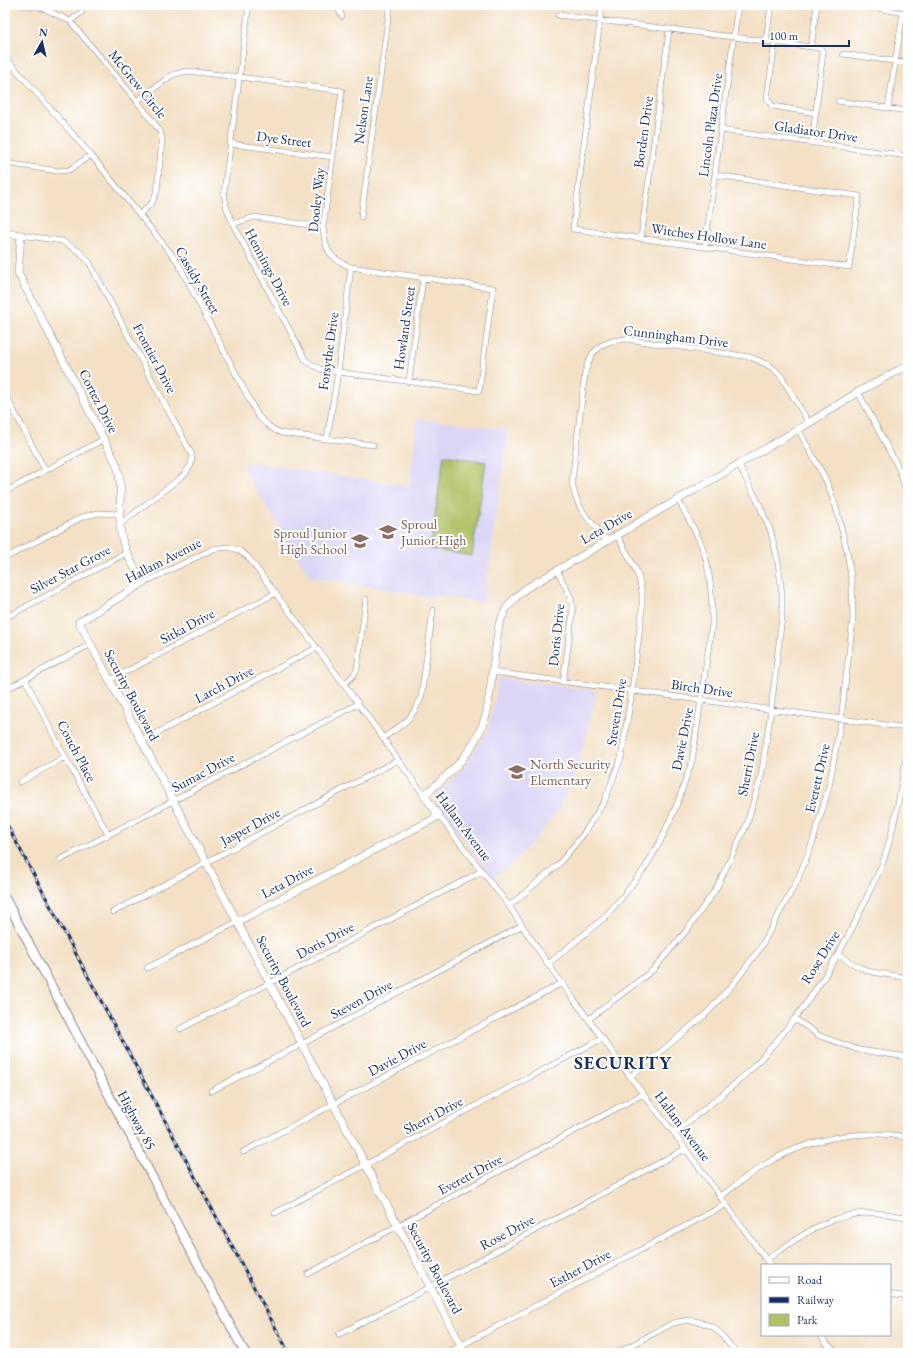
<svg xmlns="http://www.w3.org/2000/svg" width="913" height="1358" viewBox="0 0 913 1358" font-family="'EB Garamond',serif">
<style>
.built{fill:#dcd6f6}
.green{fill:#b0c266;stroke:#667862}
.lines{fill:none;stroke-linecap:round;stroke-linejoin:round}
.street-casing{stroke:#878892;stroke-width:6}
.secondary-casing{stroke:#878892;stroke-width:8}
.primary-casing{stroke:#878892;stroke-width:10}
.street{stroke:#fff;stroke-width:5}
.secondary{stroke:#fff;stroke-width:7}
.primary{stroke:#fff;stroke-width:8}
.rail-casing{stroke:#1b2f5e;stroke-width:3}
.rail{stroke:#fff;stroke-width:1.5;stroke-dasharray:4.5;stroke-linecap:butt}
.labels{text-anchor:middle;dominant-baseline:central;stroke-width:4;stroke-linejoin:round;paint-order:stroke}
.street-label{font-size:14px;fill:#1b2f5e;stroke:#fff}
.education-label{font-size:14px;fill:#785e54;stroke:#fff;text-anchor:start}
.district-label{font-size:18px;font-weight:bold;letter-spacing:1px;fill:#1b2f5e;stroke:#fff}
</style>
<rect width="100%" height="100%" fill="#fff"/>
<filter id="ink" filterUnits="userSpaceOnUse"><feTurbulence type="fractalNoise" baseFrequency=".025" numOctaves="2"/><feDisplacementMap in="SourceGraphic" scale="8" xChannelSelector="R" yChannelSelector="G"/><feConvolveMatrix kernelMatrix="1 2 1 2 8 2 1 2 1" color-interpolation-filters="sRGB"/></filter>
<filter id="wash" filterUnits="userSpaceOnUse"><feTurbulence type="fractalNoise" baseFrequency=".012" numOctaves="4" result="noise"/><feDisplacementMap in="SourceGraphic" scale="16" xChannelSelector="R" yChannelSelector="G"/><feGaussianBlur stdDeviation="0.9" result="paint"/><feColorMatrix in="noise" values="0 0 0 0 0 0 0 0 0 0 0 0 0 0 0 0 0 1.4 0 .05"/><feComposite in="paint" operator="in"/></filter>
<g filter="url(#wash)">
<rect width="100%" height="100%" fill="#f3e0c5"/>
<path class="built" d="M417 418 508 430 484 603 440 596 426 597 405 592 310 577 244 470 245 462 410 486Z
M498 678 597 691 583 748 572 781 556 813 534 841 509 866 492 878 432 795 451 781 467 763 487 732 493 709Z"/>
<path class="green" d="M444 455 486 462 472 556 430 549Z"/>
</g>
<g filter="url(#ink)">
<g class="lines">
<g class="street-casing">
<path id="street" d="M21 5 43 8 70 21 137 101 160 131 162 139 157 191 152 203 140 214
M336 5 342 16
M602 5 573 229 849 267 859 196 715 175
M857 5 894 11 908 14
M558 15 820 48 823 52 812 143
M70 21 82 12
M766 41 771 5
M775 43 767 98 772 106 816 113
M811 47 817 5
M843 54 908 63
M5 57 91 155 177 261 258 416C265 423 271 429 281 433L373 445
M137 101 172 75 186 71 239 77 342 91 323 227C325 251 329 258 351 267L493 288 479 391 338 372 320 369 306 361 233 224 226 206 224 192 249 5
M838 101 908 111
M888 108 903 13
M721 130 908 156
M231 144 333 157
M5 163 58 171 69 170 91 155
M361 217 390 5
M233 224 254 217 323 227
M21 235 62 241 80 252 89 262 192 455 191 465 185 474 119 525
M641 238 669 30
M705 247 738 5
M409 381 423 278
M858 392 899 469 908 497
M5 394 45 470
M327 439 338 372 351 267
M5 492 104 439
M607 540C590 521 575 508 572 481L585 373 588 363 593 353 602 345 612 341 626 339 750 357 762 362 773 368 781 376 809 423
M5 558 82 517 98 513 120 514
M557 570 571 598 573 611 563 682
M143 583 213 549 228 547 238 550 248 557 344 684 383 738 398 760 424 795
M5 618 126 553
M493 672 908 728
M25 679 65 757 108 834
M110 680 276 593
M344 684 353 676 357 669 366 599
M5 690 91 644
M383 738C403 724 411 721 421 698L433 610
M142 741 316 648
M20 782 65 757
M439 816 509 906 548 964 643 1094 674 1133 770 1265
M60 860 358 704
M509 906 558 865 582 836 604 802 621 758 632 691 642 610V593L639 578 634 566 617 535
M113 912 398 760
M838 955 859 967 872 972 908 978
M548 964 604 918 623 896 645 868 661 840 678 802 692 761 712 624C712 597 711 570 701 544 695 529 685 514 678 499
M147 968 237 922
M589 1019 653 970 687 930 716 889 746 826 761 777 771 710 782 617V594L778 562 771 532 760 506 738 463
M795 1019 820 1036 859 1050 908 1057
M180 1029 270 983 482 871
M631 1076 706 1014 734 983 761 947 797 881 813 841 829 787 841 719 853 619 852 584 847 551 836 507 826 480 798 429
M211 1091 302 1044 521 926
M674 1133C701 1111 731 1090 755 1065 802 1015 842 956 869 892 874 882 879 872 883 862 896 824 901 786 908 747
M243 1152 562 983
M720 1197C735 1186 749 1174 764 1165 798 1144 839 1133 878 1134 888 1134 898 1136 908 1137
M275 1213 603 1038
M766 1260C799 1237 832 1211 874 1213 885 1213 897 1216 908 1217
M308 1274 643 1094
M890 1294 908 1297
M339 1334 430 1287 685 1149
M820 1335 826 1343 837 1353
M447 1353 725 1205
M617 1353 673 1323 688 1320 700 1322 713 1327 721 1334 736 1353"/>
</g>
<g class="secondary-casing">
<path id="secondary" d="M5 233 21 235 18 273 117 465C123 485 119 503 120 523 120 546 133 565 143 583L79 622 465 1353
M237 922 439 816 424 795C454 771 476 750 487 712L499 624 506 609 515 598 525 589 809 423 858 392 908 365
M908 1353V1352"/>
</g>
<g class="primary-casing">
<path id="primary" d="M5 898 245 1353"/>
</g>
<use href="#street" class="street"/>
<use href="#secondary" class="secondary"/>
<use href="#primary" class="primary"/>
<g class="rail-casing">
<path id="rail" d="M5 821 289 1353"/>
</g>
<use href="#rail" class="rail"/>
</g>
</g>
<defs>
<g id="school-bare" transform="scale(1.38)"><path d="M0-5L7-2L0 1L-7-2ZM-4 1L0 2.5L4 1V4Q0 6-4 4Z" fill="#8d6e63" stroke="#fff" stroke-width="2.5" paint-order="stroke"/></g>
</defs>
<g fill-rule="evenodd">
<use href="#school-bare" x="388" y="532"/>
<use href="#school-bare" x="360" y="541"/>
<use href="#school-bare" x="517" y="772"/>
</g>
<g class="labels">
<g class="street-label">
<text transform="translate(138 84) rotate(51)">McGrew Circle</text>
<text transform="translate(363 110) rotate(-82)">Nelson Lane</text>
<text transform="translate(710 125) rotate(-82)">Lincoln Plaza Drive</text>
<text transform="translate(816 131) rotate(8)">Gladiator Drive</text>
<text transform="translate(643 132) rotate(-82)">Borden Drive</text>
<text transform="translate(284 139) rotate(7)">Dye Street</text>
<text transform="translate(316 200) rotate(-84)">Dooley Way</text>
<text transform="translate(709 236) rotate(8)">Witches Hollow Lane</text>
<text transform="translate(269 267) rotate(62)">Hennings Drive</text>
<text transform="translate(198 280) rotate(60)">Cassidy Street</text>
<text transform="translate(404 328) rotate(-82)">Howland Street</text>
<text transform="translate(676 336) rotate(7)">Cunningham Drive</text>
<text transform="translate(328 351) rotate(-82)">Forsythe Drive</text>
<text transform="translate(155 358) rotate(62)">Frontier Drive</text>
<text transform="translate(99 401) rotate(63)">Cortez Drive</text>
<text transform="translate(606 526) rotate(-30)">Leta Drive</text>
<text transform="translate(163 560) rotate(-27)">Hallam Avenue</text>
<text transform="translate(70 569) rotate(-28)">Silver Star Grove</text>
<text transform="translate(187 626) rotate(-28)">Sitka Drive</text>
<text transform="translate(556 635) rotate(-84)">Doris Drive</text>
<text transform="translate(224 684) rotate(-28)">Larch Drive</text>
<text transform="translate(702 688) rotate(8)">Birch Drive</text>
<text transform="translate(132 695) rotate(62)">Security Boulevard</text>
<text transform="translate(616 712) rotate(-81)">Steven Drive</text>
<text transform="translate(682 739) rotate(-79)">Davie Drive</text>
<text transform="translate(77 751) rotate(62)">Couch Place</text>
<text transform="translate(748 764) rotate(-79)">Sherri Drive</text>
<text transform="translate(203 772) rotate(-28)">Sumac Drive</text>
<text transform="translate(817 778) rotate(-77)">Everett Drive</text>
<text transform="translate(250 826) rotate(-28)">Jasper Drive</text>
<text transform="translate(464 826) rotate(53)">Hallam Avenue</text>
<text transform="translate(287 881) rotate(-28)">Leta Drive</text>
<text transform="translate(325 940) rotate(-28)">Doris Drive</text>
<text transform="translate(820 957) rotate(-58)">Rose Drive</text>
<text transform="translate(284 981) rotate(62)">Security Boulevard</text>
<text transform="translate(361 999) rotate(-28)">Steven Drive</text>
<text transform="translate(397 1057) rotate(-28)">Davie Drive</text>
<text transform="translate(433 1115) rotate(-28)">Sherri Drive</text>
<text transform="translate(137 1120) rotate(62)">Highway 85</text>
<text transform="translate(683 1126) rotate(53)">Hallam Avenue</text>
<text transform="translate(470 1174) rotate(-28)">Everett Drive</text>
<text transform="translate(507 1232) rotate(-28)">Rose Drive</text>
<text transform="translate(435 1268) rotate(62)">Security Boulevard</text>
<text transform="translate(580 1268) rotate(-28)">Esther Drive</text>
</g>
<g class="education-label">
<text x="401" y="524">Sproul<tspan x="401" dy="16">Junior High</tspan></text>
<text x="347" y="533" text-anchor="end">Sproul Junior<tspan x="347" dy="16">High School</tspan></text>
<text x="530" y="764">North Security<tspan x="530" dy="16">Elementary</tspan></text>
</g>
<g class="district-label">
<text x="623" y="1062">SECURITY</text>
</g>
</g>
<rect width="913" height="1358" fill="none" stroke="#fff" stroke-width="20"/>
<rect x="761" y="1264" width="130" height="72" fill="#ffffff" stroke="#a4acbf"/>
<rect x="769" y="1277" width="20" height="6" fill="#ffffff" stroke="#a4acbf"/>
<text x="797" y="1284" font-size="12" fill="#1b2f5e">Road</text>
<rect x="769" y="1297" width="20" height="6" fill="#1b2f5e" stroke="#a4acbf"/>
<text x="797" y="1304" font-size="12" fill="#1b2f5e">Railway</text>
<rect x="769" y="1314" width="20" height="12" fill="#b0c266" stroke="#a4acbf"/>
<text x="797" y="1324" font-size="12" fill="#1b2f5e">Park</text>
<g transform="translate(42 42) rotate(8)" stroke="#ffffff" stroke-width="3" paint-order="stroke">
<path d="M0-3L7 15L0 10L-7 15Z" fill="#1b2f5e"/>
<text y="-6" font-size="11" font-weight="bold" text-anchor="middle" fill="#1b2f5e">N</text>
</g>
<path d="M763 40v6h86v-6" fill="none" stroke="#1b2f5e" stroke-width="2"/>
<text x="769" y="40" font-size="12" fill="#1b2f5e" stroke="#ffffff" stroke-width="3" paint-order="stroke">100 m</text>
</svg>
